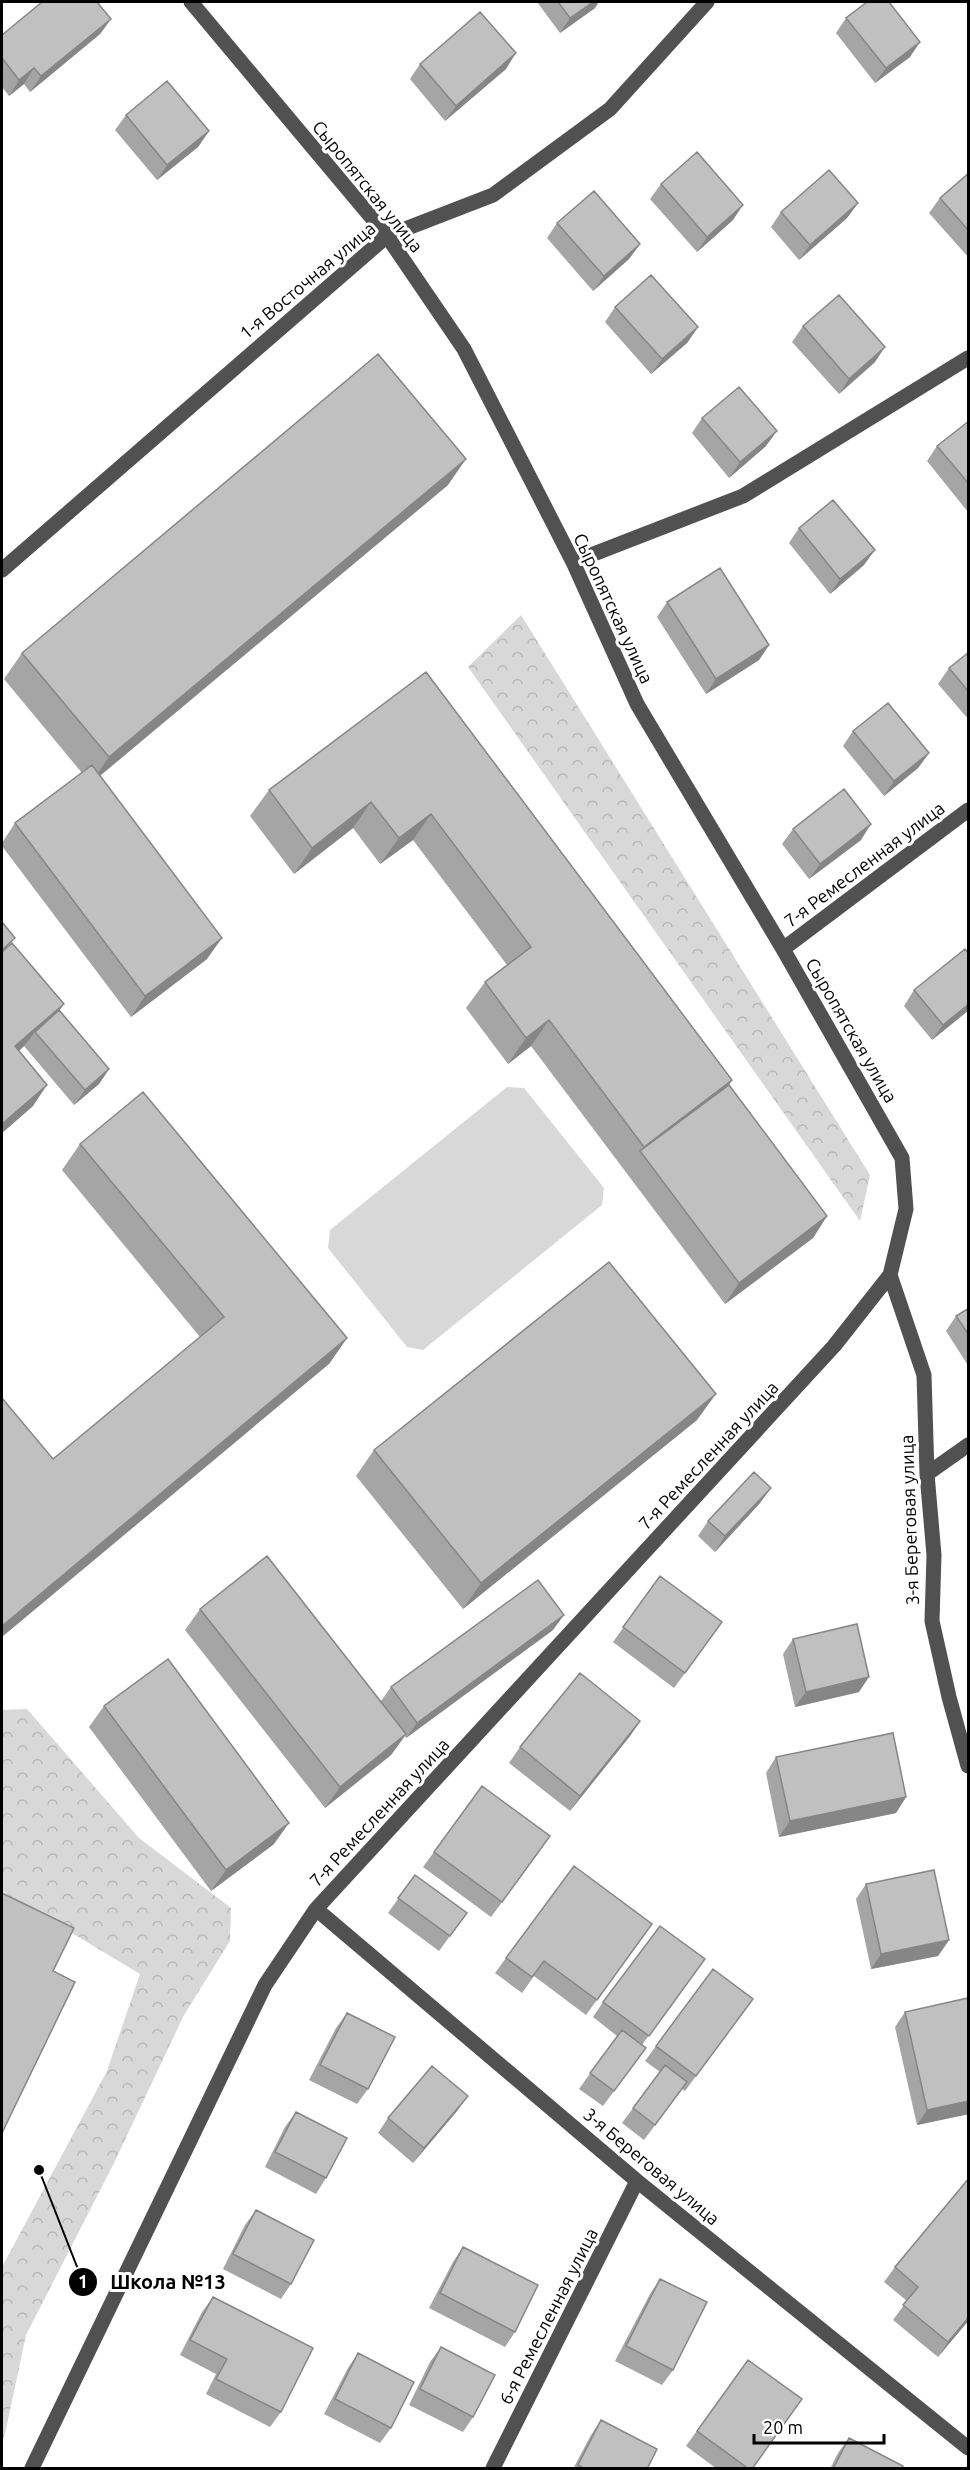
<svg xmlns="http://www.w3.org/2000/svg" width="970" height="2470" viewBox="0 0 970 2470" font-family="Ubuntu,sans-serif">
<style>
.forest{fill:url(#forest-crowns)}
.park{fill:#d8d8d8}
.lines{fill:none;stroke-linecap:round;stroke-linejoin:round}
.minor{stroke:#515151;stroke-width:15}
.wall{fill:#a5a5a5}
.shaded-wall{fill:#868686}
.building{fill:#c0c0c0;stroke:#868686;stroke-width:1.5}
.labels{text-anchor:middle;dominant-baseline:central;stroke-width:6;stroke-linejoin:round;paint-order:stroke}
.street-label{font-size:18px;fill:#000;stroke:#fff}
.leader{fill:none;stroke:#000;stroke-width:2}
.callout-dot{fill:#000;stroke:#fff;stroke-width:2}
.mark-label{font-size:18px;text-anchor:middle;font-weight:bold;fill:#fff}
.callout-label{font-size:20px;text-anchor:middle;font-weight:bold;fill:#000;stroke:#fff;stroke-width:6;stroke-linejoin:round;paint-order:stroke}
</style>
<defs>
<pattern id="forest-crowns" width="20" height="18" patternUnits="userSpaceOnUse" patternTransform="scale(1.5)"><rect width="20" height="18" fill="#d8d8d8"/><path d="M2 6a3 3 0 1 1 6 0M12 15a3 3 0 1 1 6 0" fill="none" stroke="#b8b8b8"/></pattern>
</defs>
<rect width="100%" height="100%" fill="#fff"/>
<path class="forest" d="M521 615 870 1175 860 1221 468 667Z
M27 1709 139 1838 231 1908 230 1941 184 2015 113 2165 26 2335 5 2434 2 2441V2267L107 2071 140 1974 2 1891V1710Z"/>
<path class="park" d="M507 1087 524 1088 604 1188 602 1205 423 1350 407 1347 328 1248 330 1230Z"/>
<g class="lines">
<path class="minor" d="M573 562 743 496 968 358
M2 570 387 236 493 195 610 109 707 2
M783 949 968 810
M890 1275 924 1375 927 1474 934 1555 932 1621 949 1697 968 1766
M927 1474 968 1445
M316 1909 637 2181 968 2448
M32 2468 265 1985 316 1909 834 1346 890 1275 906 1209 902 1158 783 949 637 704 573 562 464 349 387 236 191 2
M493 2468 637 2181"/>
</g>
<path class="wall" d="M537 2H593L595 8 560 33Z
M846 18 910 57 875 83 836 33Z
M111 19 100 34 30 92 24 84 9 96 2 87V35Z
M420 64 506 69 445 121 410 79Z
M126 115 209 131 198 147 157 180 115 130Z
M969 173V258L929 213 940 198Z
M661 184 733 220 697 252 650 199Z
M858 203 847 218 799 260 771 227 781 212Z
M557 223 640 244 629 259 593 291 547 238Z
M615 307 698 327 687 343 651 374 605 322Z
M803 326 875 362 839 394 792 342Z
M702 418 766 446 729 478 692 433Z
M969 421V511L968 512 927 461 937 446Z
M448 485 100 776 207 959 131 1017 2 846V843L15 823 82 773 4 679 22 653Z
M799 528 864 565 830 594 789 543Z
M667 602 769 645 759 660 706 694 657 617Z
M969 652V720L938 684 949 668Z
M426 672 732 1080 729 1085 827 1216 813 1238 725 1304 531 1046 508 1064 466 1008 485 982 507 965 413 840 380 864 353 828 294 874 250 816 269 790Z
M853 731 929 753 918 768 884 796 843 746Z
M793 829 861 840 809 879 782 844Z
M12 943 64 1004 59 1010 109 1069 99 1084 74 1105 24 1046 19 1051 33 1106 2 1133Z
M914 990 969 1010 932 1040 904 1006Z
M80 1144 347 1338 329 1364 53 1459 200 1337 62 1170Z
M969 1308V1367L946 1331 956 1316Z
M697 1420 463 1609 356 1476 374 1450Z
M760 1503 715 1552 698 1536 708 1521Z
M660 1576 711 1638 674 1688 613 1642Z
M200 1609 381 1701 391 1687 553 1630 406 1738 405 1736 391 1755 325 1808 185 1630Z
M793 1639 859 1692 795 1707 783 1654Z
M104 1706 274 1844 211 1891 89 1727Z
M640 1721 630 1736 570 1811 509 1763 520 1747Z
M776 1757 906 1797 896 1813 779 1837 766 1773Z
M540 1851 491 1917 423 1867 434 1852Z
M415 1875 467 1913 439 1951 388 1913Z
M866 1884 949 1940 938 1956 871 1969 856 1899Z
M652 1924 586 2015 534 1976 522 1993 495 1973 506 1958Z
M705 1959 642 2045 635 2063 603 2106 579 2089 617 2036 593 2017 603 2002Z
M753 1999 685 2091 682 2089 644 2140 622 2123 660 2072 645 2061 656 2046Z
M969 2002V2114L917 2125 895 2027 905 2012Z
M347 2013 368 2089 357 2104 309 2080 336 2028Z
M457 2111 413 2163 378 2133 388 2118Z
M296 2112 326 2178 316 2194 265 2167 285 2127Z
M969 2178V2320L938 2357 893 2320 907 2301 884 2282 895 2267Z
M256 2210 291 2284 281 2299 223 2269 245 2225Z
M463 2247 515 2332 505 2347 429 2308 453 2262Z
M660 2279 673 2370 662 2385 615 2361 650 2294Z
M213 2297 281 2412 270 2427 206 2394 216 2374 180 2355 202 2312Z
M441 2347 473 2417 463 2432 409 2405 430 2362Z
M358 2353 391 2428 380 2443 324 2414 348 2368Z
M748 2360 753 2469H717L686 2446Z
M601 2420 647 2469H573L591 2435Z
M849 2438 901 2469H830L838 2453Z"/>
<path class="shaded-wall" d="M593 2H599L595 8 560 33 570 18Z
M111 19 100 34 30 92 41 76Z
M920 42 910 57 875 83 886 68Z
M516 53 506 69 445 121 456 106Z
M34 68 24 84 9 96 19 80Z
M209 131 198 147 157 180 167 165Z
M858 203 847 218 799 260 810 245Z
M743 205 733 220 697 252 707 237Z
M640 244 629 259 593 291 604 276Z
M698 327 687 343 651 374 662 359Z
M885 347 875 362 839 394 849 379Z
M777 431 766 446 729 478 740 462Z
M466 459 448 485 91 783 109 757Z
M875 550 864 565 830 594 840 579Z
M769 645 759 660 706 694 716 679Z
M929 753 918 768 884 796 894 781Z
M371 802 353 828 294 874 312 848Z
M431 814 413 840 380 864 399 838Z
M871 824 861 840 809 879 820 864Z
M222 938 207 959 131 1017 145 996Z
M64 1004 49 1025 35 1032 24 1046 2 1066 15 1046Z
M969 1004V1010L932 1040 943 1025Z
M549 1020 531 1046 508 1064 526 1038Z
M109 1069 99 1084 74 1105 85 1090Z
M732 1080 714 1106 640 1151 644 1147Z
M47 1085 33 1106 2 1133V1124Z
M827 1216 813 1238 725 1304 739 1283Z
M347 1338 329 1364 2 1637V1626Z
M716 1394 697 1420 463 1609 481 1583Z
M771 1488 760 1503 715 1552 725 1536Z
M564 1615 553 1630 406 1738 417 1723Z
M869 1677 859 1692 795 1707 806 1692Z
M640 1721 630 1736 570 1811 580 1796Z
M406 1734 391 1755 325 1808 340 1787Z
M906 1797 896 1813 779 1837 790 1821Z
M289 1823 274 1844 211 1891 226 1870Z
M949 1940 938 1956 871 1969 881 1954Z
M468 2096 457 2111 413 2163 424 2148Z
M969 2101V2114L917 2125 927 2110Z
M969 2317V2320L938 2357 948 2342Z"/>
<path class="building" d="M42 2H97L111 19 41 76 34 68 19 80 2 58V35Z
M558 2H593L570 18Z
M867 2H889L920 42 886 68 846 18Z
M480 12 516 53 456 106 420 64Z
M167 81 209 131 167 165 126 115Z
M697 152 743 205 707 237 661 184Z
M829 170 858 203 810 245 781 212Z
M969 173V231L940 198Z
M594 191 640 244 604 276 557 223Z
M651 275 698 327 662 359 615 307Z
M839 295 885 347 849 379 803 326Z
M378 354 466 459 109 757 22 653Z
M739 387 777 431 740 462 702 418Z
M969 421V484L937 446Z
M833 500 875 550 840 579 799 528Z
M720 568 769 645 716 679 667 602Z
M969 652V692L949 668Z
M426 672 732 1080 644 1147 549 1020 526 1038 485 982 531 947 431 814 399 838 371 802 312 848 269 790Z
M888 703 929 753 894 781 853 731Z
M92 765 222 938 145 996 15 823Z
M844 789 871 824 820 864 793 829Z
M2 922 15 938 2 950Z
M12 943 64 1004 15 1046 47 1085 2 1124V952Z
M965 949 969 954V1004L943 1025 914 990Z
M59 1010 109 1069 85 1090 35 1032Z
M729 1085 827 1216 739 1283 640 1151Z
M143 1092 347 1338 2 1626V1398L53 1459 224 1317 80 1144Z
M609 1262 716 1394 481 1583 374 1450Z
M969 1308V1335L956 1316Z
M754 1472 771 1488 725 1536 708 1521Z
M267 1556 406 1734 340 1787 200 1609Z
M660 1576 722 1622 685 1673 623 1627Z
M538 1580 564 1615 417 1723 391 1687Z
M857 1624 869 1677 806 1692 793 1639Z
M168 1659 289 1823 226 1870 104 1706Z
M580 1673 640 1721 580 1796 520 1747Z
M893 1733 906 1797 790 1821 776 1757Z
M482 1786 550 1836 502 1902 434 1852Z
M574 1866 652 1924 597 2000 544 1961 532 1977 506 1958Z
M934 1870 949 1940 881 1954 866 1884Z
M415 1875 467 1913 450 1936 398 1898Z
M2 1893 74 1928 53 1971 75 1982 2 2133Z
M660 1926 705 1959 649 2036 603 2002Z
M713 1969 753 1999 696 2076 656 2046Z
M968 1998 969 2002V2101L927 2110 905 2012Z
M347 2013 395 2037 368 2089 320 2065Z
M622 2030 646 2048 614 2091 590 2073Z
M665 2065 687 2082 655 2125 633 2108Z
M432 2066 468 2096 424 2148 388 2118Z
M296 2112 347 2138 326 2178 275 2152Z
M969 2178V2317L948 2342 903 2305 918 2287 895 2267Z
M256 2210 314 2240 291 2284 233 2254Z
M463 2247 538 2285 515 2332 440 2293Z
M660 2279 707 2302 673 2370 626 2346Z
M213 2297 313 2348 281 2412 216 2379 227 2359 190 2340Z
M441 2347 495 2375 473 2417 420 2389Z
M358 2353 414 2382 391 2428 335 2399Z
M748 2360 802 2399 752 2469H749L697 2431Z
M601 2420 657 2449 647 2469H585L578 2465Z
M849 2438 903 2466 901 2469H833Z"/>
<g class="labels">
<g class="street-label">
<text transform="translate(368 186) rotate(51)">Сыропятская улица</text>
<text transform="translate(307 280) rotate(-40)">1-я Восточная улица</text>
<text transform="translate(614 608) rotate(65)">Сыропятская улица</text>
<text transform="translate(864 864) rotate(-37)">7-я Ремесленная улица</text>
<text transform="translate(852 1030) rotate(60)">Сыропятская улица</text>
<text transform="translate(708 1455) rotate(-47)">7-я Ремесленная улица</text>
<text transform="translate(909 1520) rotate(-92)">3-я Береговая улица</text>
<text transform="translate(379 1812) rotate(-47)">7-я Ремесленная улица</text>
<text transform="translate(652 2166) rotate(40)">3-я Береговая улица</text>
<text transform="translate(548 2316) rotate(-63)">6-я Ремесленная улица</text>
</g>
</g>
<path class="leader" d="M39 2170L83 2282"/>
<g class="callout-dot">
<circle cx="39" cy="2170" r="6"/>
<circle cx="83" cy="2282" r="15"/>
</g>
<g class="mark-label">
<text x="83" y="2288">1</text>
</g>
<g class="callout-label">
<text x="168" y="2289">Школа №13</text>
</g>
<rect width="970" height="2470" fill="none" stroke="#000000" stroke-width="6"/>
<path d="M754 2434v9h130v-9" fill="none" stroke="#000000" stroke-width="3"/>
<text x="763" y="2434" font-size="18" fill="#000000" stroke="#ffffff" stroke-width="4.5" paint-order="stroke">20 m</text>
</svg>
